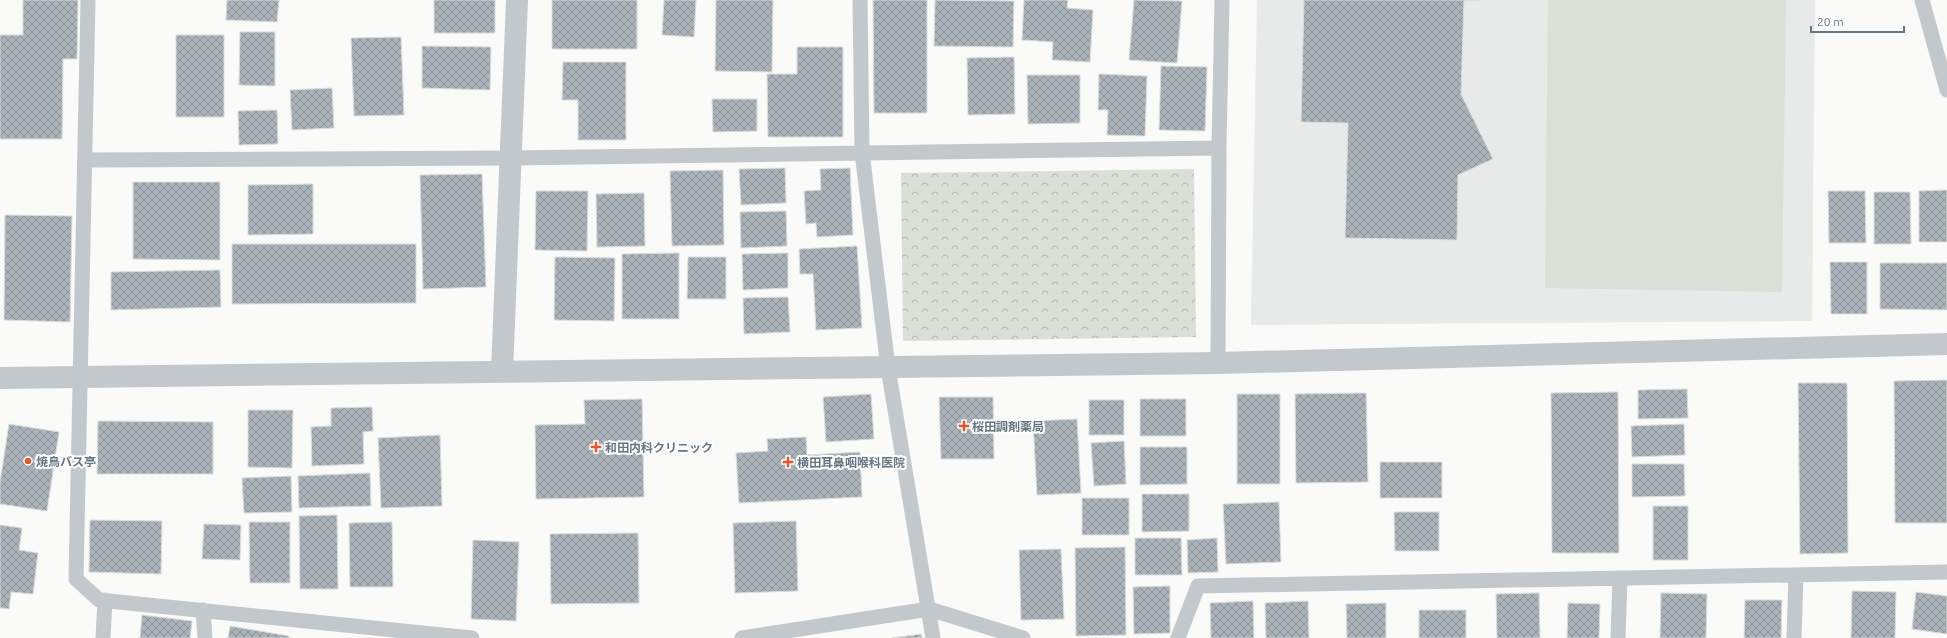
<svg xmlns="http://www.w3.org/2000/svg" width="1947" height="638" viewBox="0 0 1947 638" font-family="Ubuntu,'Noto Sans JP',sans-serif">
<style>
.built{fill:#e8e9e9}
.park{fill:url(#park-crowns)}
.pitch{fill:#dadfd7}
.building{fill:url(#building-cross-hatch);stroke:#dcdcda}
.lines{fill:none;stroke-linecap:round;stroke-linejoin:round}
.service{stroke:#c3c8cc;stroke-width:15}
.minor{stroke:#c3c8cc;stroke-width:22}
.tertiary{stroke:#c3c8cc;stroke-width:22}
.poi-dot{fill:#e4572e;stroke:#fff;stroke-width:1.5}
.labels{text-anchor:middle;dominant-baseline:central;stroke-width:4;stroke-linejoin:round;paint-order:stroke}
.poi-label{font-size:12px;font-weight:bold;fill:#657683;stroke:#fff;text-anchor:start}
</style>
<defs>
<pattern id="park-crowns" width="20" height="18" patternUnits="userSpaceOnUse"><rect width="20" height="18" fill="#dadfd7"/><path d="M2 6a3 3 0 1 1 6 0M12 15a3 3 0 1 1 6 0" fill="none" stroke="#b4b9b4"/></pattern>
<pattern id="building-cross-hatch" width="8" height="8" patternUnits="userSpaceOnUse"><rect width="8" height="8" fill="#aab3b9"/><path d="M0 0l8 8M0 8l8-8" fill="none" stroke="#8e969c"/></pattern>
</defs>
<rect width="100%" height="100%" fill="#fafaf8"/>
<path class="built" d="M1257 0H1815L1812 321 1251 325Z"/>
<path class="park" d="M1194 169 1196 337 903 341 901 173Z"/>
<path class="pitch" d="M1548 0H1786L1782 292 1545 288Z"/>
<path class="building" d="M23 0H78L77 59H63L62 139H0V35H23Z
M227 0H279L277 22 226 20Z
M434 0H495V33H434Z
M552 0H637V49H552Z
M664 0H696L694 37 662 35Z
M716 0H773L772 72 715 71Z
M873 0H927V113H874Z
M935 0 1014 1 1013 47 934 46Z
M1024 0H1068L1067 8 1093 10 1090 62 1052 60 1053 42 1022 40Z
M1134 0 1182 1 1177 63 1129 60Z
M1304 0H1479H1464L1461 94 1493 159 1458 175 1457 240 1345 238 1348 123 1301 122Z
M240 32H275V86L239 85Z
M176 35H224V117H176Z
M401 37 404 115 354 116 351 38Z
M422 46 491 47 490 90 422 88Z
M797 47H843V137H768L767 74H797Z
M1014 57 1015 114 968 115 967 58Z
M563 62H626V140H578V100H562Z
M1161 66 1207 67 1205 131 1159 130Z
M1099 74 1147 76 1145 136 1107 135 1108 110H1098Z
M1027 75H1080V123L1028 124Z
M332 88 334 128 292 130 290 90Z
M712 99H757V131L713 132Z
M277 110 278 144 239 145 238 111Z
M785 168 786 203 741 205 739 169Z
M850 168 853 235 817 237 816 223 806 224 804 191 821 190 820 169Z
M723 170 724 245 672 246 670 171Z
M482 174 486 287 423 289 420 175Z
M133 182H220V260L133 259Z
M313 184V234L248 235V185Z
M1947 190V242H1919V191Z
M536 191H588L587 251 535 250Z
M1828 191H1865L1866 243H1829Z
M1874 192H1910L1911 244H1874Z
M644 193 645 246 597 247 596 194Z
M786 211 787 246 741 248 740 212Z
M5 215 72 216 70 322 4 320Z
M232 244H416V303L232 304Z
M857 246 862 328 816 330 813 274H800L799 249Z
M679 253V319H622V254Z
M788 253V288L743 290 742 254Z
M555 257 615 258 614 321 554 320Z
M688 257H726V299H687Z
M1830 262H1867V314H1831Z
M1880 263H1947V310L1880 309Z
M220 270 221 307 111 310V272Z
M788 297 790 332 744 334 743 298Z
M1947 380V523H1895L1894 381Z
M1798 383H1847L1848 553 1800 554Z
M1687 389 1688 418 1638 419V390Z
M1618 392 1619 553H1552L1551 393Z
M1366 393 1368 482 1296 483 1295 394Z
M871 394 874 439 826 442 823 397Z
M1237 394H1280V484H1237Z
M939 397H993L994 459H941Z
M642 399 644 497 536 499 535 425 585 424 584 400Z
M1140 399H1186V436H1140Z
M1089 400H1124V435H1089Z
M372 407 373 431 363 432 364 464 312 466 311 427 331 426V408Z
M248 410H293L292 468 248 467Z
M1077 419 1081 493 1037 495 1033 421Z
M98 421 213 422V474H97Z
M9 424 59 432 47 511 0 504V482Z
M1684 424 1685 455 1632 457 1631 426Z
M440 435 442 506 381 508 378 438Z
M806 437 807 455 860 452 862 497 739 503 736 453 768 451 767 439Z
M1124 441 1126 484 1094 486 1091 443Z
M1140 447H1187V484L1140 485Z
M1380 462H1442V498H1380Z
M1632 464H1684L1685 496 1632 497Z
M370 473 371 506 299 508 298 476Z
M291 476 292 512 244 513 242 478Z
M1142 494H1189V531L1142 532Z
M1082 498H1129V535H1082Z
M1279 502 1281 562 1226 564 1223 504Z
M1653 506H1688V560H1653Z
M1394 512H1439V551H1395Z
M337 515 338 589H300L299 516Z
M90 520 162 521 161 574 89 572Z
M796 521 798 591 735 593 733 523Z
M249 522H290V583H250Z
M392 522 393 587H350L349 523Z
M204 524 241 525 240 560 202 559Z
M0 525 22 528 19 550 38 553 33 594 11 592 9 609 0 608Z
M638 533 639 603 551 604 550 534Z
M1135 538H1181L1182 575H1135Z
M1217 538 1218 572 1188 573 1187 540Z
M473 540 519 542 516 621 471 619Z
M1125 547 1126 635 1076 636 1075 548Z
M1061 549 1064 619 1021 620 1019 550Z
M1170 586V633L1134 634 1133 587Z
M1852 591 1896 592 1895 638H1851Z
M1916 592 1947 596V634L1912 629Z
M1539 593 1540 638H1497L1496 594Z
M1661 593 1707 594 1706 638H1660Z
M1745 600H1782L1781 638H1744Z
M1253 601 1254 638H1211L1210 603Z
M1308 601 1309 638H1266L1265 603Z
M1386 603V638H1347L1346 604Z
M1568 603 1600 604 1599 638H1567Z
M1419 610H1466V638H1419Z
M142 615 192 621 190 638H140Z
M230 626 289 636V638H228Z
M921 634 922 638H892Z"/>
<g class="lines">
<path class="service" d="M88 0 76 579 99 600 472 638
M860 0 862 152 888 368 933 638
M1922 0 1947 90
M85 160 511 158 1219 148
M1218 363 1219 148 1222 0
M203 610 205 638
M103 638 105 600
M742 638 929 609 1023 638
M1178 638 1198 586 1947 572
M1618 638 1620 578
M1794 638 1796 575"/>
<path class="minor" d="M502 371 517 0"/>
<path class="tertiary" d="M0 378 1218 363 1947 344"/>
</g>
<g class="poi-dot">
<path d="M962 420h4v4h4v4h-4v4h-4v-4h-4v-4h4z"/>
<path d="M594 441h4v4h4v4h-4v4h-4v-4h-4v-4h4z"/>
<circle cx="28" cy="461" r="4"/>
<path d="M786 456h4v4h4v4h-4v4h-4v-4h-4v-4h4z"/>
</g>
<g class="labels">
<g class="poi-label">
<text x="972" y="426">桜田調剤薬局</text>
<text x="605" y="447">和田内科クリニック</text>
<text x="36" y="461">焼鳥バス亭</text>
<text x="797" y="462">横田耳鼻咽喉科医院</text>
</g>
</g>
<path d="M1811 26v6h93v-6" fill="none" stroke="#657683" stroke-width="2"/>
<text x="1817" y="26" font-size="12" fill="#657683" stroke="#ffffff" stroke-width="3" paint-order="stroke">20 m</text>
</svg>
